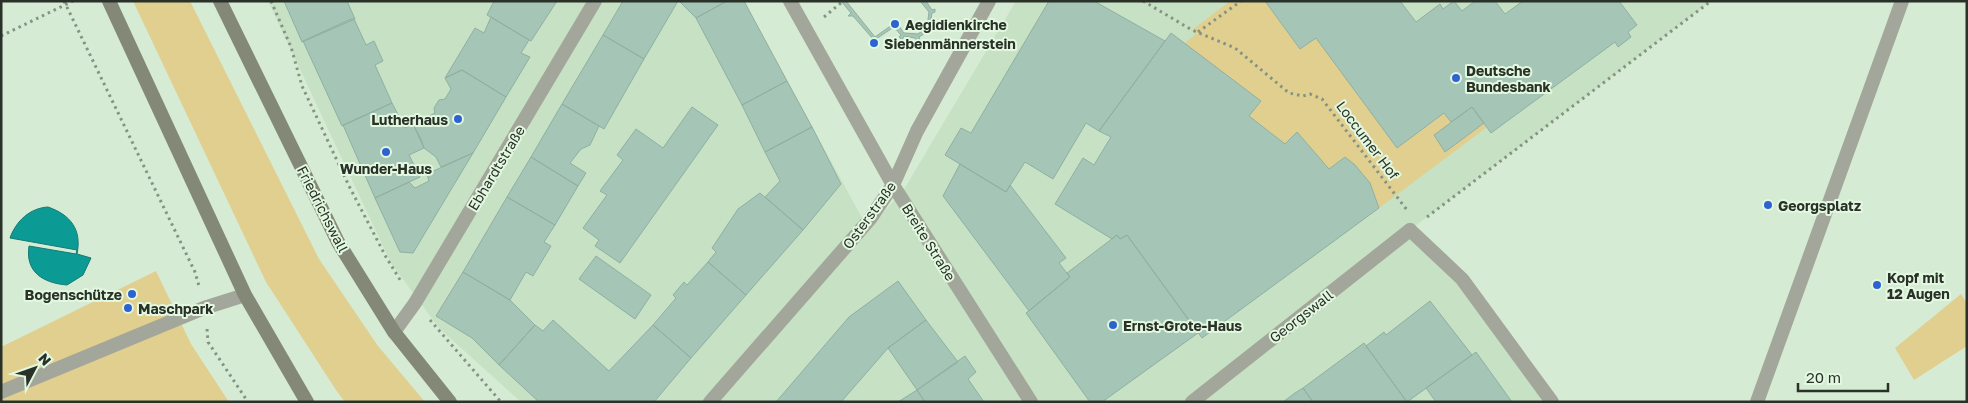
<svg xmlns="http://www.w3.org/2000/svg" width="1968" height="403" viewBox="0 0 1968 403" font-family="'Golos Text',sans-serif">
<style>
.built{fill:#c6e1c3}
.green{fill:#e1cf90}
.water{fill:#0c9a95;stroke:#157a74}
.building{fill:#a5c5b7;stroke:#90afa1}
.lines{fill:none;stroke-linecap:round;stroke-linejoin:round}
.path{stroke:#849382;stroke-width:3;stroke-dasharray:2.5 4;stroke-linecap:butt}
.service{stroke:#a3a69a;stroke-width:14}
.minor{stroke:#a3a69a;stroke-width:14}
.tertiary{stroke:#a3a69a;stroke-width:14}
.secondary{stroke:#848876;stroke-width:14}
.poi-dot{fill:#2d63d1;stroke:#e3f8e0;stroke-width:2}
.labels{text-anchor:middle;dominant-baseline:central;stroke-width:4;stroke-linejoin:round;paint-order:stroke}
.poi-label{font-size:14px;font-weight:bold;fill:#293128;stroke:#e3f8e0;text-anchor:start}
.street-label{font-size:14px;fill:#293128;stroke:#e3f8e0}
</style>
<rect width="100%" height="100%" fill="#d6ebd3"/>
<path class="built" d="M268 1H744L868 229 903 191 1016 1H1711L1410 230 1462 279 1552 402H521L439 328 391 263Z"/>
<path class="green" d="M133 1H190L319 259 378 346 425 402H345L336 390 266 282Z
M1230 1H1265L1300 49 1316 38 1397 148 1444 113 1451 122 1472 107 1487 127 1379 208C1372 185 1364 171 1344 157L1329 169 1297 132 1285 144 1249 116 1185 43 1197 33 1192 30Z
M156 271 191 344 229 402H1V347Z
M1961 294 1967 303V346L1914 380 1895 348Z"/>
<path class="water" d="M48 207C71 215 82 230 77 254L91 258 83 275 67 285C43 283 25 272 29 246L76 254 77 250 10 238C16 221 30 208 48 207Z"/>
<path class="building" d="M284 1H347L355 19 302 42Z
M494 1H557L531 41 487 15Z
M623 1H678L644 59 603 35Z
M679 1H727L696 18Z
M727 1H744L787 81 742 105 696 18Z
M841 1H846L875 37 896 22 904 33 918 34 927 27 929 12 920 1H926L932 10 935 9V12L932 13 930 26 933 28 919 37 920 41 917 42 915 38 904 36 902 40 899 37 901 35 894 27 876 39 875 43 872 42 873 39 853 16H848L851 13Z
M1049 1H1094L1165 41 1099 131 1086 123 1053 179 1025 162 1006 192 945 155 961 128 971 133Z
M1265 1H1400L1416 22 1440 4 1443 9 1454 1 1462 11 1475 1H1495L1505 14 1523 1H1619L1637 25 1628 32 1631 37 1618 47 1615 42 1491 133 1472 107 1451 122 1444 113 1397 148 1316 38 1300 49Z
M491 17 529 40 521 53 530 57 506 97 462 70 445 78 475 28 484 33Z
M351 19H354L366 45 374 41 383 61 375 65 392 103 342 126 303 41Z
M1171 33 1261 101 1249 116 1285 144 1297 132 1329 169 1345 157 1355 165 1370 183 1379 208 1202 338 1127 235 1120 239 1117 235 1112 239 1055 204 1083 158 1094 165 1111 137 1099 131Z
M603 35 644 59 604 129 562 104Z
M462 70 506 97 473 153 441 167 436 157 424 148 413 124 435 113 434 108 439 100 445 99 451 89 445 78Z
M787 81 812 127 765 152 742 105Z
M392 103 405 128 413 124 421 139 424 148 409 155 420 177 375 198 343 125Z
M562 104 599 126 590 145 581 149 570 163 586 173 578 186 531 157Z
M692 107 718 125 620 263 595 246 599 240 583 228 607 195 600 191 623 160 617 155 636 129 663 148Z
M1472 107 1484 123 1445 152 1434 135Z
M812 127 841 184 803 230 765 197 780 181 765 152Z
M473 153 413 253 400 252 375 198 409 182 415 188 429 181 427 174Z
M531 157 578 186 555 225 507 197Z
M960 164 1006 192 1010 185 1066 258 1059 263 1070 277 1029 311 943 196Z
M760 193 803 230 746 295 708 262 716 252 712 248 738 209Z
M507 197 555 225 544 242 551 246 533 276 526 272 510 300 463 272Z
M1117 235 1120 239 1127 235 1198 333 1102 402H1090L1026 313 1070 277 1067 273Z
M596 256 651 295 635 319 579 279Z
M708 262 746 295 691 358 653 325 676 298 673 295 684 282 687 285Z
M463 272 510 300 535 325 499 365 472 338 436 316Z
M898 281 926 320 888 348 841 402H776L849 317Z
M1430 301 1472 355 1407 402 1366 346 1384 332 1386 335Z
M553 320 609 371 653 325 691 358 654 402H539L499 365 535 325 543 331Z
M926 320 958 362 917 390 888 348Z
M1364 343 1407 402H1313L1303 388Z
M1476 352 1512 402H1436L1426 388Z
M965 356 976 372 968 379 984 402H925L917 390Z
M1303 388 1313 402H1283L1295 393Z
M917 390 925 402H898Z"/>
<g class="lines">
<path class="path" d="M64 1 195 272 199 286
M271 1 291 47 302 86 349 186 386 257 402 283
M1143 1 1192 30 1235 48 1289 93 1303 96 1310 94 1322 99 1407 210
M824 17 842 2
M1198 32 1241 1
M1 36 73 1
M1427 217 1711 1
M430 320 501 402
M207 329 208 342 248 402"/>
<path class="service" d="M1410 230 1462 279 1552 402"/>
<path class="minor" d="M790 1 893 185 1031 402
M394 332 415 303 595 1
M1 392 204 308 245 295
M1192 402 1410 230
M1757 402 1902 1"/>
<path class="tertiary" d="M710 402 870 219 893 185 917 131 989 1"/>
<path class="secondary" d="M109 1 245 295 307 402
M220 1 338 242 394 332 450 402"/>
</g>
<g class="poi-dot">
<circle cx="895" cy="24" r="5"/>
<circle cx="874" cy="43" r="5"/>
<circle cx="1456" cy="78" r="5"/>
<circle cx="458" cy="119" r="5"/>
<circle cx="386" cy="152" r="5"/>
<circle cx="1768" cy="205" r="5"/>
<circle cx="1877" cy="285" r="5"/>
<circle cx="132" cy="294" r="5"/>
<circle cx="128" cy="308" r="5"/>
<circle cx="1113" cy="325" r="5"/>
</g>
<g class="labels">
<g class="poi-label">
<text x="905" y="24">Aegidienkirche</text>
<text x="884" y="43">Siebenmännerstein</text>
<text x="1466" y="70">Deutsche<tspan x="1466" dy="16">Bundesbank</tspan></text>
<text x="448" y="119" text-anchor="end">Lutherhaus</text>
<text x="386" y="168" text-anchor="middle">Wunder-Haus</text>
<text x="1778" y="205">Georgsplatz</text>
<text x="1887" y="277">Kopf mit<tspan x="1887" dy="16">12 Augen</tspan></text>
<text x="122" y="294" text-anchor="end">Bogenschütze</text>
<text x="138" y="308">Maschpark</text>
<text x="1123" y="325">Ernst-Grote-Haus</text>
</g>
<g class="street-label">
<text transform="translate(1368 140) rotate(53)">Loccumer Hof</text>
<text transform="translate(496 168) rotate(-59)">Ebhardtstraße</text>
<text transform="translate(323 209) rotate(63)">Friedrichswall</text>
<text transform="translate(869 215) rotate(-54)">Osterstraße</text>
<text transform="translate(929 242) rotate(58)">Breite Straße</text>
<text transform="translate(1301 316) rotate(-38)">Georgswall</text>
</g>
</g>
<rect width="1968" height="403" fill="none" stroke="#293128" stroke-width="5"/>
<g transform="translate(35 368) rotate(49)" stroke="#e3f8e0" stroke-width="4" paint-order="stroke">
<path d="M0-4L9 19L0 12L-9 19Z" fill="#293128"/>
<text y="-8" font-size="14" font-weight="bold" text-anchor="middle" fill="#293128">N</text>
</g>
<path d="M1798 383v8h90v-8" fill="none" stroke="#293128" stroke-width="2.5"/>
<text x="1806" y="383" font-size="15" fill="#293128" stroke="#e3f8e0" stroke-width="4" paint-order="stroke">20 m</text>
</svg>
